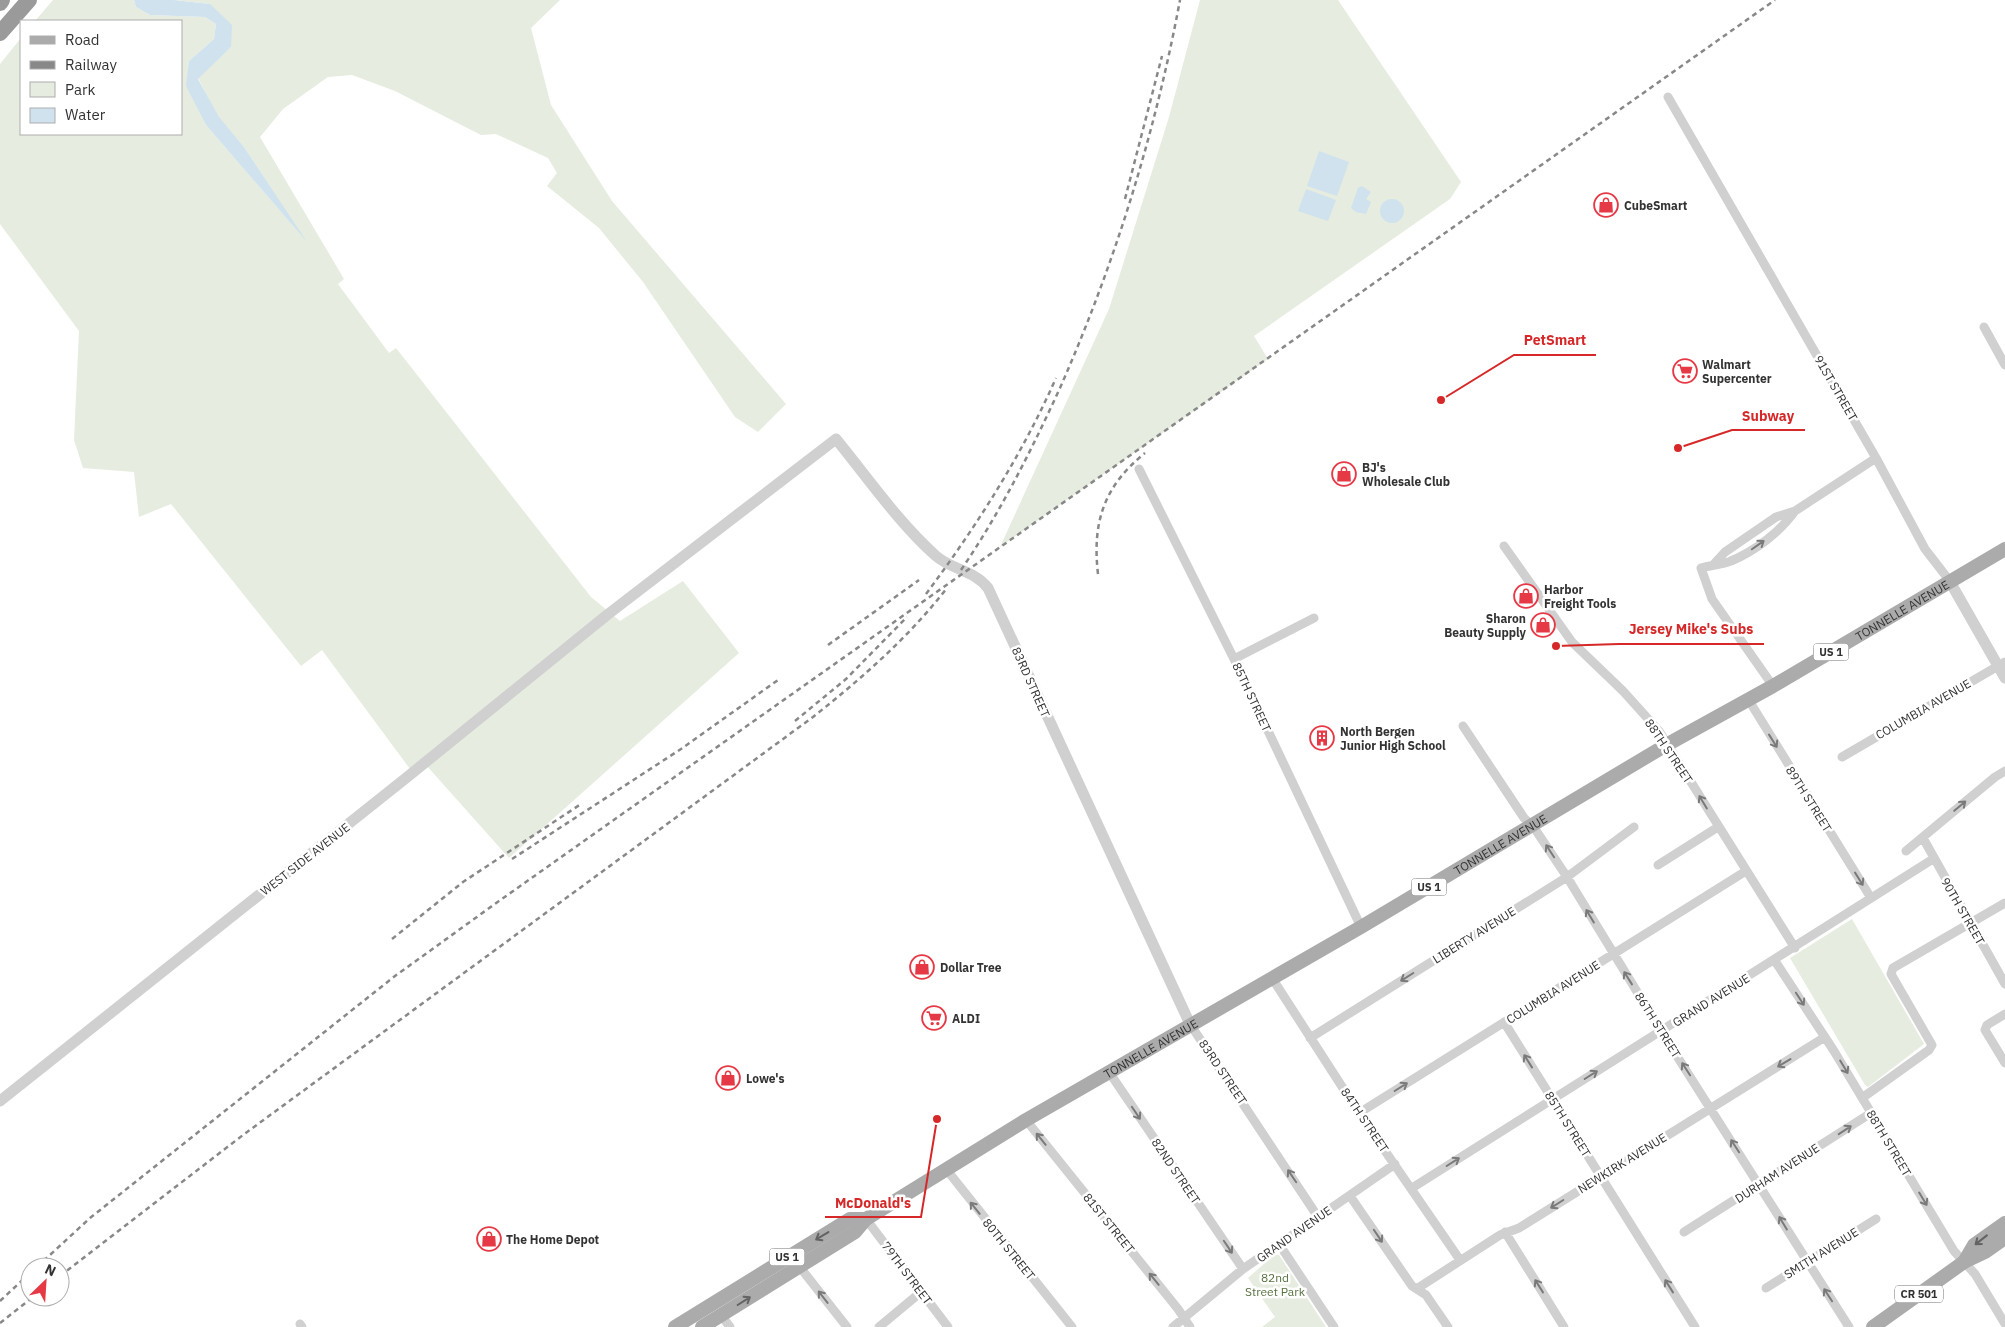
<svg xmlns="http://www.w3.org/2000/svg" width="2005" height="1327" viewBox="0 0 2005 1327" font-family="'IBM Plex Sans',sans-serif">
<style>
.green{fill:#e6ecdf}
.water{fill:#cfe2ee}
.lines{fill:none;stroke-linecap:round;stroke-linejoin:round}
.minor{stroke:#d0d0d0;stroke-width:9}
.tertiary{stroke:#d0d0d0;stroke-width:11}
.primary{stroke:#ababab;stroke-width:14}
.motorway{stroke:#9a9a9a;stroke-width:16}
.rail{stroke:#888;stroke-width:2.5;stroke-dasharray:5 4;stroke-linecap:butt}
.oneway{stroke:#7a7a7a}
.oneway2{stroke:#636363}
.labels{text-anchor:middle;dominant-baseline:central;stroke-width:5;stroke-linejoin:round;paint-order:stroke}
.shield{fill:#fff;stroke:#707070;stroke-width:1}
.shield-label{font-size:11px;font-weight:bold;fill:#333}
.poi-label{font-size:12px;font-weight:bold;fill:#333;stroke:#fff;text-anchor:start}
.street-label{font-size:12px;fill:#333;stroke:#fff}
.park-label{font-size:12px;fill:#56703f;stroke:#fff}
.leader{fill:none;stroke:#d62828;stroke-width:2}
.callout-dot{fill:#d62828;stroke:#fff;stroke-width:2}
.callout-label{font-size:14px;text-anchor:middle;font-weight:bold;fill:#d62828;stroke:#fff;stroke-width:5;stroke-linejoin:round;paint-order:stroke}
</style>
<rect width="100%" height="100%" fill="#fff"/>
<path class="green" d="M53 0H134L136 7 150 15 205 17 216 24 214 39 189 61 187 86 206 125 303 237 244 147 218 117 198 78 231 47 210 4 175 0H560L531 28 551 105 612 201 786 404 758 432 735 417 643 282 599 228 547 186 557 173 548 158 496 134 481 135 395 91 352 75 328 77 283 109 260 137 344 279 338 284 389 353 396 348 591 597 620 621 683 581 739 653 509 858 426 765 413 773 322 650 301 666 171 504 139 517 134 472 83 468 74 440 79 331 0 224V64L21 38V134H181V21H35Z
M1200 0H1338L1461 182 1450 199 1254 336 1268 359 1000 547 1109 309 1169 117Z
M1852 919 1924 1044 1868 1087 1865 1085 1790 958Z
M1275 1254 1279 1255 1326 1327H1262L1275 1317 1248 1278Z"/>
<path class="water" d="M134 0H174L210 4 232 25 231 47 198 79 219 117 244 147 307 242 206 125 186 86 189 61 214 39 216 24 205 17 150 15 136 7Z
M1319 151 1349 162 1337 196 1307 186Z
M1362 186 1371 192 1366 199 1371 202 1366 214 1356 212 1351 208 1358 188Z
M1306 189 1336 200 1328 221 1298 211Z
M1380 211a12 12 0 1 1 24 0a12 12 0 1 1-24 0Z"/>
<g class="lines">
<path class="minor" d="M1668 97 1876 458 1925 549 1949 580
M1984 327 2005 365
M1139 469 1234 659 1361 927
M1504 546 1572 642 1623 691 1659 731 1795 948
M1714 564 1725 552 1776 517 1795 511 1876 458
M1234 659 1314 618
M1773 686 1712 599 1701 568C1711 565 1722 565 1731 561 1755 551 1780 532 1795 511
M1748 699 1871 898
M1463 726 1524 818 1533 826 1567 877 1661 1031 1849 1327
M1842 757 2005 662
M1923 838 2005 984
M1906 851 1995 777 2005 771
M1658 865 1718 827
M1775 961 1834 1051 1954 1251 1975 1274 2005 1324
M1272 978 1359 1113 1460 1260
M2005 1014 1987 1025 1985 1030 2005 1063
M1504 1022 1695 1327
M1190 1024 1318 1217
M1310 1038 1567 877 1634 827
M1109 1072 1243 1269
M1862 1098 1929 1050 1932 1045 1891 974 1893 968 2005 903
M1359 1113 1746 871
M1026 1120 1178 1309 1190 1327
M946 1169 1072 1327
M1412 1188 1933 859
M1350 1196 1412 1286 1426 1295 1448 1327
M866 1219 948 1327
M1505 1232 1564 1327
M1684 1232 1871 1113
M1279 1244 1334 1327
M799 1266 847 1327
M1418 1288 1500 1235 1519 1228 1825 1037
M1766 1288 1876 1219
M721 1315 730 1327
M300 1324 302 1327
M879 1327 921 1292
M1173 1327 1243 1269 1395 1164"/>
<path class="tertiary" d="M1949 580 2005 678
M0 1101 406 778 607 615 836 439C868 478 898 522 936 556 952 570 974 570 988 588L1190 1024"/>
<g class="primary">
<path d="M1964 1262 1974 1245 2005 1223"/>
<path d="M675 1327 850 1219H866"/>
<path id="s1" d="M702 1327 855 1232 866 1219 1026 1120 1361 927 1668 744 1773 686 2005 549"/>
<path d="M1873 1327 1964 1262 1985 1252 2005 1238"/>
</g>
<path class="motorway" d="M0 3 2 0
M0 33 29 0"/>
<path class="rail" d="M1125 199 1162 56
M961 570C1000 513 1031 451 1060 388 1115 263 1155 134 1180 0
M1098 574C1092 522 1104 486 1145 453
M926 594C976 527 1022 455 1056 378
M828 645 919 580
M795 721 846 679 907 617
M512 859 681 749 778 680
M392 939 463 882 581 804
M37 1267 90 1218 395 976 499 901 1775 0
M60 1276 243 1135 813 717C862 678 908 638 947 588
M0 1301 30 1273
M0 1323 33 1297"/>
</g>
<defs><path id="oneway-shaft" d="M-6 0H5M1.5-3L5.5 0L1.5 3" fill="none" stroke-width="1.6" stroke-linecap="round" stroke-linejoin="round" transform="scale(1.25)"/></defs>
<g class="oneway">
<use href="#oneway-shaft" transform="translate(1758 545) rotate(-35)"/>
<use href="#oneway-shaft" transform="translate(1773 741) rotate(58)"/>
<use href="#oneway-shaft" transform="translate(1703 802) rotate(-121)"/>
<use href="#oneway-shaft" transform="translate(1960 806) rotate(-40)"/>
<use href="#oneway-shaft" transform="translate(1550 851) rotate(-123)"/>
<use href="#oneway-shaft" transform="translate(1859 879) rotate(58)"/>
<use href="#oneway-shaft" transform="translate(1590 916) rotate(-121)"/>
<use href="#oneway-shaft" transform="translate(1407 977) rotate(148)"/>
<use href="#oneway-shaft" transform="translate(1628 978) rotate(-122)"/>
<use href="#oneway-shaft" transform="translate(1800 999) rotate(57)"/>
<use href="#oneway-shaft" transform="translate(1528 1061) rotate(-122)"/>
<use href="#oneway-shaft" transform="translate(1784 1063) rotate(149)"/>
<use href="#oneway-shaft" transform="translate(1844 1067) rotate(59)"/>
<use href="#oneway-shaft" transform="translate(1686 1069) rotate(-123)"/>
<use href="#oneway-shaft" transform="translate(1591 1075) rotate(-32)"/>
<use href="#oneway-shaft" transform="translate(1401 1087) rotate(-32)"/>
<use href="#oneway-shaft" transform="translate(1136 1113) rotate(56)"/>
<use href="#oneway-shaft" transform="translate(1845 1130) rotate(-33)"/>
<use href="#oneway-shaft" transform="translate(1041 1139) rotate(-129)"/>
<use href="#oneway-shaft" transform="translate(1735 1146) rotate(-123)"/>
<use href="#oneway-shaft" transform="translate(1453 1162) rotate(-32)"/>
<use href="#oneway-shaft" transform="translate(1292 1176) rotate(-124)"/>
<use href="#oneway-shaft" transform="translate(1923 1199) rotate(59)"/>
<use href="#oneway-shaft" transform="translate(1557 1204) rotate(148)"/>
<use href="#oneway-shaft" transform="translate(975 1208) rotate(-129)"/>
<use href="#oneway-shaft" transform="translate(1783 1223) rotate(-121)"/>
<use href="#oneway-shaft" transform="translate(1378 1236) rotate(56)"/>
<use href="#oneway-shaft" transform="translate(1228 1247) rotate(56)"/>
<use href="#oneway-shaft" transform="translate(1154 1279) rotate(-129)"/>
<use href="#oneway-shaft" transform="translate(1539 1286) rotate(-122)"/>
<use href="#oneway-shaft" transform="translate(1669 1286) rotate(-122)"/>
<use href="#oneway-shaft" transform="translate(1828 1295) rotate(-123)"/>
<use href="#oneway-shaft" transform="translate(823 1297) rotate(-128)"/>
</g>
<g class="oneway2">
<use href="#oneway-shaft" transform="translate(822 1236) rotate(149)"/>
<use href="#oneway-shaft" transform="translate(1981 1240) rotate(142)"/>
<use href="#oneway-shaft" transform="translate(744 1301) rotate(-32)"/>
</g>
<defs>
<g id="shop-ring" transform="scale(1.25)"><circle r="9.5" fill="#fff" stroke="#e63946" stroke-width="1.5"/><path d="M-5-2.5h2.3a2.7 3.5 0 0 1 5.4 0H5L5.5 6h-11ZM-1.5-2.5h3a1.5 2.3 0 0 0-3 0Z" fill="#e63946"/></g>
<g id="supermarket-ring" transform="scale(1.25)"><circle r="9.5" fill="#fff" stroke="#e63946" stroke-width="1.5"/><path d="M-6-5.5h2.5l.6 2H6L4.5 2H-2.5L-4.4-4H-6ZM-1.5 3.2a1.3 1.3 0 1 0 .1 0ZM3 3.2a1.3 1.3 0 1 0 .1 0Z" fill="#e63946"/></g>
<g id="building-ring" transform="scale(1.25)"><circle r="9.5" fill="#fff" stroke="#e63946" stroke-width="1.5"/><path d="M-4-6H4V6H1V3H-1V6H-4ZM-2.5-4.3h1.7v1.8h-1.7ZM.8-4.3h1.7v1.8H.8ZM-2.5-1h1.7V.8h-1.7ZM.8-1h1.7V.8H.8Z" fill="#e63946"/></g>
</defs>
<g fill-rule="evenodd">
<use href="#shop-ring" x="1606" y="205"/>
<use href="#supermarket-ring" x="1685" y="371"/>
<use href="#shop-ring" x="1344" y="474"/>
<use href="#shop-ring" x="1526" y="596"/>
<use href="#shop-ring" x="1543" y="625"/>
<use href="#building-ring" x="1322" y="738"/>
<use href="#shop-ring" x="922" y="967"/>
<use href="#supermarket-ring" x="934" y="1018"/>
<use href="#shop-ring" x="728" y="1078"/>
<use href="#shop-ring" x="489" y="1239"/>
</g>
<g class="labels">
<g class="shield">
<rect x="1813.5" y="643.5" width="35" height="17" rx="4"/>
<rect x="1411.5" y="878.5" width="35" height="17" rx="4"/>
<rect x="769.5" y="1248.5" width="35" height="17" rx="4"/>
<rect x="1895" y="1285.5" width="48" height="17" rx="4"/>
</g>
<g class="shield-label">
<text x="1831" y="652">US 1</text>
<text x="1429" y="887">US 1</text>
<text x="787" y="1257">US 1</text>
<text x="1919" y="1294">CR 501</text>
</g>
<g class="poi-label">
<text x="1624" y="205">CubeSmart</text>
<text x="1702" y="364">Walmart<tspan x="1702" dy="14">Supercenter</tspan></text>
<text x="1362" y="467">BJ's<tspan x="1362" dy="14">Wholesale Club</tspan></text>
<text x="1544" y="589">Harbor<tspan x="1544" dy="14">Freight Tools</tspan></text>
<text x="1526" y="618" text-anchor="end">Sharon<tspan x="1526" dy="14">Beauty Supply</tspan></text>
<text x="1340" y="731">North Bergen<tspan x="1340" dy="14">Junior High School</tspan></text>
<text x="940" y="967">Dollar Tree</text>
<text x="952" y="1018">ALDI</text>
<text x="746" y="1078">Lowe's</text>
<text x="506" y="1239">The Home Depot</text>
</g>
<g class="street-label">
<text transform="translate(1836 388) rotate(60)">91ST STREET</text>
<text stroke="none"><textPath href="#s1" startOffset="1399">TONNELLE AVENUE</textPath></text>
<text transform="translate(1031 682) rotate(66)">83RD STREET</text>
<text transform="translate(1252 697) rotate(65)">85TH STREET</text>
<text transform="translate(1923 709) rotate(-30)">COLUMBIA AVENUE</text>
<text transform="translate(1669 751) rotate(56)">88TH STREET</text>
<text transform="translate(1809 799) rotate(58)">89TH STREET</text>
<text stroke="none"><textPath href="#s1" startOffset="934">TONNELLE AVENUE</textPath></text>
<text transform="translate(305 859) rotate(-38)">WEST SIDE AVENUE</text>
<text transform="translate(1963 911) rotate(60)">90TH STREET</text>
<text transform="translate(1474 935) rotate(-32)">LIBERTY AVENUE</text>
<text transform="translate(1553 992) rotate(-32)">COLUMBIA AVENUE</text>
<text transform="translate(1711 1000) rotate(-32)">GRAND AVENUE</text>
<text transform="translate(1658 1025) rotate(58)">86TH STREET</text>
<text stroke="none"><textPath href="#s1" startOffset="529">TONNELLE AVENUE</textPath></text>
<text transform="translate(1223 1072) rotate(56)">83RD STREET</text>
<text transform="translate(1365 1120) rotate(56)">84TH STREET</text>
<text transform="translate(1568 1124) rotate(58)">85TH STREET</text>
<text transform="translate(1889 1143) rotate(59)">88TH STREET</text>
<text transform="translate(1622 1163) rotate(-32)">NEWKIRK AVENUE</text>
<text transform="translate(1176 1171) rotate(56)">82ND STREET</text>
<text transform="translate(1777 1173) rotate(-33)">DURHAM AVENUE</text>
<text transform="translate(1109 1223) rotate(51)">81ST STREET</text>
<text transform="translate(1294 1234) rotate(-35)">GRAND AVENUE</text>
<text transform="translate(1009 1249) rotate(51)">80TH STREET</text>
<text transform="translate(1821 1253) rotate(-32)">SMITH AVENUE</text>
<text transform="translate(907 1273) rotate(53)">79TH STREET</text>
</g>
<g class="park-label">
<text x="1275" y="1277">82nd<tspan x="1275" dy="14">Street Park</tspan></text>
</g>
</g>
<path class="leader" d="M1441 400L1514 355H1596M1678 448L1732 430H1805M1556 646L1619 644H1764M937 1119L921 1217H825"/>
<g class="callout-dot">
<circle cx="1441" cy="400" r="5"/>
<circle cx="1678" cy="448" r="5"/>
<circle cx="1556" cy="646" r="5"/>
<circle cx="937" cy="1119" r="5"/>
</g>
<g class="callout-label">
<text x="1555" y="345">PetSmart</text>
<text x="1768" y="421">Subway</text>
<text x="1691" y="634">Jersey Mike's Subs</text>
<text x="873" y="1208">McDonald's</text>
</g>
<rect x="20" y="20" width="162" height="115" fill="#ffffff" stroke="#adadad"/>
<rect x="30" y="36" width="25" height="8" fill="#ababab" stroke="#adadad"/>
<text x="65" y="45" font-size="15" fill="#333333">Road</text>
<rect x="30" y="61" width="25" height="8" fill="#888888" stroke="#adadad"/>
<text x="65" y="70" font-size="15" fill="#333333">Railway</text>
<rect x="30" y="82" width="25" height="15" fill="#e6ecdf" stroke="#adadad"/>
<text x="65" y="95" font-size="15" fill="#333333">Park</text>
<rect x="30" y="108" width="25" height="15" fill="#cfe2ee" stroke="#adadad"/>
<text x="65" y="120" font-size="15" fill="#333333">Water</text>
<g transform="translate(45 1282) rotate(25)"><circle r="24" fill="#ffffff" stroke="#adadad"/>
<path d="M0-4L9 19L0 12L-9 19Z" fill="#e63946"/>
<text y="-8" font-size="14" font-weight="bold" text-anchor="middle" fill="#333333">N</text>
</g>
</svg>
